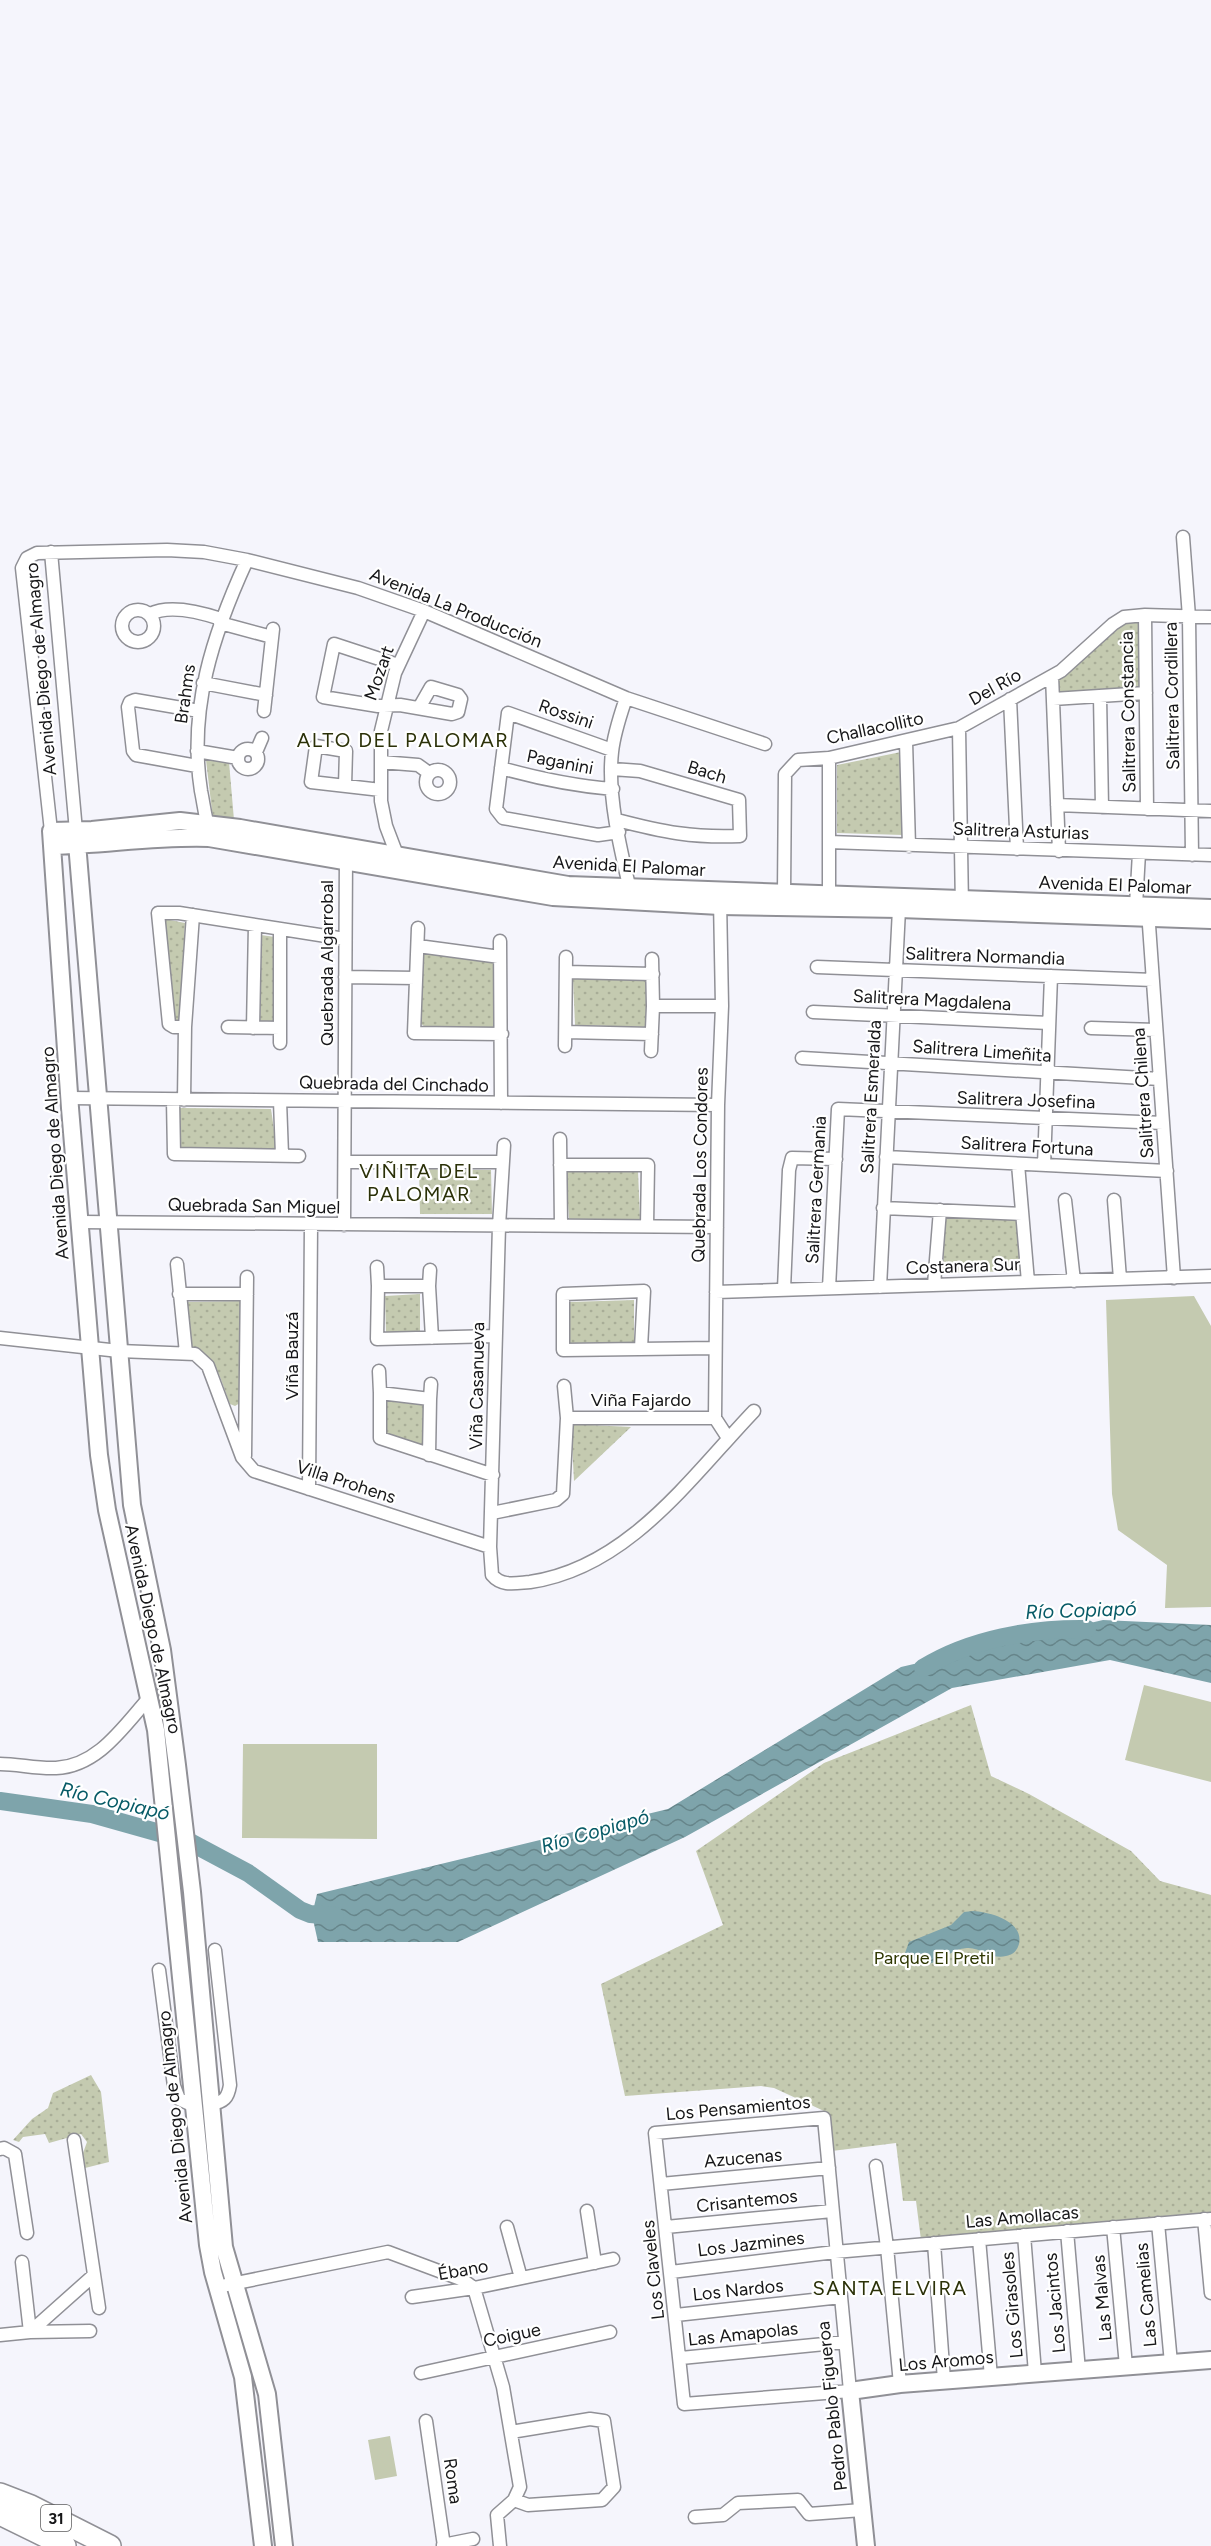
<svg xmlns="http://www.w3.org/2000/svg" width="1211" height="2546" viewBox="0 0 1211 2546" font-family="Figtree,sans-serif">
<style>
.grass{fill:#c4cab0}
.park{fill:url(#park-dots)}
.water{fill:url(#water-waves)}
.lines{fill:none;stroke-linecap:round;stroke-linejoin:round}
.river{stroke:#7ea4ab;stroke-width:18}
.street-casing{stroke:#909096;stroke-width:15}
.secondary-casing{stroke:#909096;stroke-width:20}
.highway-casing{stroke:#909096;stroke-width:24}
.street{stroke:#fff;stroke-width:12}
.secondary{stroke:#fff;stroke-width:16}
.highway{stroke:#fff;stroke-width:21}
.labels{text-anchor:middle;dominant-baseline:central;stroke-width:4.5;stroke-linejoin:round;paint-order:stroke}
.shield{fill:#fff;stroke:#5c5c5d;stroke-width:1.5}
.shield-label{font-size:16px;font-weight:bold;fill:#161618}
.street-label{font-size:18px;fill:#161618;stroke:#fff}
.park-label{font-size:18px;fill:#2e3601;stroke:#fff}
.neighbourhood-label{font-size:20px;letter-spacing:1.5px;fill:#2b3108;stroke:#fff}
.water-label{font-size:20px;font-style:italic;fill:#065a66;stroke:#fff}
</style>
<defs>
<pattern id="park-dots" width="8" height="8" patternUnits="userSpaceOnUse" patternTransform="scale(1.5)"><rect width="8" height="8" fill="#c4cab0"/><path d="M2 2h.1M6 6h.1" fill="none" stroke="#a8ad97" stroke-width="1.8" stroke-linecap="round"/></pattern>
<pattern id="water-waves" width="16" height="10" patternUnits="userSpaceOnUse" patternTransform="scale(1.5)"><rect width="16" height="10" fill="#7ea4ab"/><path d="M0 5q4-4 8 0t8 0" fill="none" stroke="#66858a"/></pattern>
</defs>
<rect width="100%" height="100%" fill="#f5f5fc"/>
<path class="grass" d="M1194 1296 1211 1326V1607L1165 1608 1167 1565 1118 1530 1112 1494 1106 1300Z
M1144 1685 1211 1702V1782L1125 1760Z
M243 1744H377V1839L242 1838Z
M390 2436 397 2476 375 2480 368 2440Z"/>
<path class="park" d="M1141 621 1143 688 1060 695 1058 680 1126 622Z
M901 752 903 835 837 833V765Z
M206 760 229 762 234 820 213 819Z
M165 919 185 923 180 1017 176 1023 173 1019Z
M261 935 275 937V1024H260Z
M427 952 492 962 496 967 495 1028 425 1027 420 1023 422 956Z
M573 979 646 980 647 1027 575 1025Z
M179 1108 271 1109 277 1150 179 1149Z
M419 1169 491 1170 492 1214H420Z
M638 1171 640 1219H569L566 1172Z
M944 1218 1016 1220 1021 1271 943 1273Z
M420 1294V1331L386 1333 385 1296Z
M634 1300V1342L568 1343 569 1302Z
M240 1301V1403L235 1406 230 1404C221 1381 217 1356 192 1347L186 1302Z
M385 1401 424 1405V1447L385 1435Z
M571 1424 631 1427 574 1481Z
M971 1705 991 1776 1029 1794 1131 1851 1160 1881 1211 1895V2214L921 2240 916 2201H903L896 2143 832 2151 824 2111 774 2088 761 2086 625 2096 601 1984 723 1925 696 1851 824 1763Z
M91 2075 101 2092 109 2162 85 2168 83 2153 87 2142 81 2134 49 2143 45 2134 23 2137 19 2142 13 2140 32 2119 48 2108 53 2093Z"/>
<path class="water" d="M1103 1620 1211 1625V1683L1110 1660 952 1688 685 1837 458 1942H318L312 1915 317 1894 668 1809 901 1667Z
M973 1911C990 1912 1024 1921 1019 1944 1017 1951 1013 1955 1006 1956 992 1960 981 1947 967 1948 952 1949 943 1960 929 1964 925 1965 919 1964 915 1964L905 1953 909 1942 951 1925 964 1912Z"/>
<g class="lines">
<path class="river" d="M923 1668C970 1639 1032 1628 1087 1629
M0 1801 92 1814 188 1841 248 1873 300 1910 310 1914 335 1916"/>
<g class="street-casing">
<path id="street" d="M1183 537 1189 617 1192 855
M51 552 76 831
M122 626a16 16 0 1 1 32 0a16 16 0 1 1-32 0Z
M150 614C170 604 200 612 221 619
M1145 615 1147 809
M220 623 272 637
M398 665 334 644 323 697 378 706 400 705 452 714 458 712 461 699 458 695 431 687 419 708
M1052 676 1059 851
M203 683 266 695
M1100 696 1102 807
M626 698C620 716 614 733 612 752 607 795 621 852 631 894
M1010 699 1017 849
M1053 699 1146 693
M264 711 273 629
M906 741 909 846
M238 759a10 10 0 1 1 20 0a10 10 0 1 1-20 0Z
M612 750 508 713 496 809 503 818 598 835 619 832
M197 751 238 758
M256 752 262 738
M829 758V894
M381 762 418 765 429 773
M197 766 136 755 133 751 128 707 130 702 135 700 199 711
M501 768C537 778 575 786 613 789
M612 769 640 771 739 800 740 836C693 838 663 832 617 820
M426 782a12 12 0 1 1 24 0a12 12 0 1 1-24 0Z
M345 786 346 751 316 746 311 782 381 790
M1057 805 1211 811
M51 831 22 568 27 558 37 553 167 550 204 552 247 560 358 588 424 611 626 698 765 744
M210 832C205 819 204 805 201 791 188 709 213 634 247 560
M829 842 1211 855
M397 855 386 826 381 801V731L395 673 424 611
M784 893 785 774 798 760 829 758 959 728
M720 900 722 1006 718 1105 715 1418 728 1438
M1136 905 1139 853
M962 907 959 728 1061 671 1113 624 1124 617 1145 615 1211 617
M1148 911 1174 1278
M418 928 414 1033 502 1034
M500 941 501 1103
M418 946 500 957
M817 967 1153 980
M567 972 653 974
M345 977 416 978
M653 1006H722
M813 1012 1049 1023
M185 1027H174L169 1024 158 913H179L345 939
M228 1027 280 1028
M253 1028 255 925
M1091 1028 1156 1030
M566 1032 652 1034
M280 1043V929
M565 1046 566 957
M651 1051 653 1006 652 959
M802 1058 1160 1079
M70 1098 718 1105
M173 1100 174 1154 299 1156
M184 1100 185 1027 193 915
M280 1101 282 1155
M560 1139 561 1226
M504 1145 499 1226 490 1547 492 1575C502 1587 516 1583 530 1582 628 1568 691 1477 754 1411
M886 1157 1167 1171
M345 1162H501
M1018 1164 1028 1282
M560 1165H648L647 1226
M1044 1165 1051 976
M1065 1200 1074 1281
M1114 1200 1120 1279
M883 1208 1022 1214
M80 1222 717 1227
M344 1225 346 854
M177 1264 186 1353
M377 1267 378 1286
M934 1285 940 1210
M429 1286 430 1270
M880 1287 899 909
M829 1288 838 1109 1163 1123
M784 1289 789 1170 792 1158 836 1159
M716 1292 1211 1276
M179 1294H247
M0 1338 119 1351 195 1354 208 1366 242 1457 254 1471 490 1547
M432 1338 429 1286H378L377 1339 495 1336
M641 1348 644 1291 563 1294V1350L715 1348
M379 1371 380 1393
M564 1386 567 1418
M430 1399 431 1384
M429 1455 430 1399 380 1393V1438L493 1475
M245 1456 247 1277
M309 1489 311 1224
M492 1513 556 1500 563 1494 567 1418H715
M0 1764C18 1764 37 1769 56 1768 98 1766 123 1727 149 1698
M159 1970 174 2086 179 2099 194 2106
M211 2104C224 2102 228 2098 230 2085L215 1950
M824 2118 850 2391 684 2404 655 2133Z
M74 2140 99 2308
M0 2149 4 2148 15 2154 27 2233
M876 2166 887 2247 900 2384
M661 2184 829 2168
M587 2211 595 2263
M1204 2219 1211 2293
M1158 2223 1171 2363
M507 2227 521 2278
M666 2227 832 2211
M1113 2227 1126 2366
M1067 2231 1079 2371
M1024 2235 1035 2373
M979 2239 991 2377
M934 2243 944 2380
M22 2262 30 2332 90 2331
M671 2272 835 2252 1211 2219
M217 2287 388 2252 463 2280 474 2288 503 2387 520 2487 514 2500 497 2515 500 2546
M412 2297 474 2288 613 2259
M676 2315 841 2297
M0 2335 30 2332 94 2275
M681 2358 845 2342
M421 2373 610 2332
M426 2421 444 2546
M511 2432 590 2419 604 2421 614 2487 602 2500 528 2505 514 2500
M695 2517 723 2515 738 2503 798 2500 809 2514 862 2510
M443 2545 473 2539"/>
</g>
<g class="secondary-casing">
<path id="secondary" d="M76 831 132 1505 162 1650 177 1765 192 1892 224 2247 267 2394 284 2546
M52 846C105 845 156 836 209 838L553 897 720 906 899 909 1211 920
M263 2546 243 2377 213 2272 208 2245 156 1730 107 1510 99 1455 70 1108 51 831 92 830 180 821 240 828 568 885 1211 908
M866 2546 850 2391 900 2384 1211 2360"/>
</g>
<g class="highway-casing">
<path id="highway" d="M0 2494 31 2506 110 2546
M0 2514 65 2546"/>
</g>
<use href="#street" class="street"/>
<use href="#secondary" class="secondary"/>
<use href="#highway" class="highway"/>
</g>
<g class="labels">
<rect class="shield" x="41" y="2505" width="30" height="26" rx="4.5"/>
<g class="shield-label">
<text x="56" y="2518">31</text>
</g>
<g class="street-label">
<text transform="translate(456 608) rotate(22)">Avenida La Producción</text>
<text transform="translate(41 669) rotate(-95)">Avenida Diego de Almagro</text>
<text transform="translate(379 673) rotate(-71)">Mozart</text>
<text transform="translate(995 687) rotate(-29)">Del Río</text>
<text transform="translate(185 694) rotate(-82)">Brahms</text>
<text transform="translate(1172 696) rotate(-91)">Salitrera Cordillera</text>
<text transform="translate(1128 712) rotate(-91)">Salitrera Constancia</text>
<text transform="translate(566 714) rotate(19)">Rossini</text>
<text transform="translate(875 728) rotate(-12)">Challacollito</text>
<text transform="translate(560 762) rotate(11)">Paganini</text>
<text transform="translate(707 772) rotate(17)">Bach</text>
<text transform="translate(1021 831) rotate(2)">Salitrera Asturias</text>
<text transform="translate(629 866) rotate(3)">Avenida El Palomar</text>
<text transform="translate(1115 885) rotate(2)">Avenida El Palomar</text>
<text transform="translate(985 956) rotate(2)">Salitrera Normandia</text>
<text transform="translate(327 963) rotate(-90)">Quebrada Algarrobal</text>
<text transform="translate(932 1000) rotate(3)">Salitrera Magdalena</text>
<text transform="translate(982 1051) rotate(4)">Salitrera Limeñita</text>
<text transform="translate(394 1084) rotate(1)">Quebrada del Cinchado</text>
<text transform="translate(1143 1093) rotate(-94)">Salitrera Chilena</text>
<text transform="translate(871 1097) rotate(-87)">Salitrera Esmeralda</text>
<text transform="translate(1026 1100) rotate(2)">Salitrera Josefina</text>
<text transform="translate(1027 1146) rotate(3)">Salitrera Fortuna</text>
<text transform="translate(55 1153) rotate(-94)">Avenida Diego de Almagro</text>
<text transform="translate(700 1165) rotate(-89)">Quebrada Los Condores</text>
<text transform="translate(816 1190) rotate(-87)">Salitrera Germania</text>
<text transform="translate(254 1206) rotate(1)">Quebrada San Miguel</text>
<text transform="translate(963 1266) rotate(-2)">Costanera Sur</text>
<text transform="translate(292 1356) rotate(-90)">Viña Bauzá</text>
<text transform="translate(477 1386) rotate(-89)">Viña Casanueva</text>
<text x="641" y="1400">Viña Fajardo</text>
<text transform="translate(346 1482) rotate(18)">Villa Prohens</text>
<text transform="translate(153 1629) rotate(78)">Avenida Diego de Almagro</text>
<text transform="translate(738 2108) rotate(-5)">Los Pensamientos</text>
<text transform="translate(175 2117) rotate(-96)">Avenida Diego de Almagro</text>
<text transform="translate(743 2158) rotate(-5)">Azucenas</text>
<text transform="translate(747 2201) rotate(-6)">Crisantemos</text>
<text transform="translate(1022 2217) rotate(-5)">Las Amollacas</text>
<text transform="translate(751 2244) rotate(-7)">Los Jazmines</text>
<text transform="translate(463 2270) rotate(-10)">Ébano</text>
<text transform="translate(653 2270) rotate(-96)">Los Claveles</text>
<text transform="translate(738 2290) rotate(-6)">Los Nardos</text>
<text transform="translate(1146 2295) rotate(-95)">Las Camelias</text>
<text transform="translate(1102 2298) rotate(-95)">Las Malvas</text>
<text transform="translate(1055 2303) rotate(-95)">Los Jacintos</text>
<text transform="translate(1012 2305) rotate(-95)">Los Girasoles</text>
<text transform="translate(743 2334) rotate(-6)">Las Amapolas</text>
<text transform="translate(512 2335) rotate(-12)">Coigue</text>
<text transform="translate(946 2361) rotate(-5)">Los Aromos</text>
<text transform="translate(832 2406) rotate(-96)">Pedro Pablo Figueroa</text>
<text transform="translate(453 2481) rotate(82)">Roma</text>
</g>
<g class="park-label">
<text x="934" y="1958">Parque El Pretil</text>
</g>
<g class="neighbourhood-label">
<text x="403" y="740">ALTO DEL PALOMAR</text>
<text x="419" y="1171">VIÑITA DEL<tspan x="419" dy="23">PALOMAR</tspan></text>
<text x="890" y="2288">SANTA ELVIRA</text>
</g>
<g class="water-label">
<text transform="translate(1081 1610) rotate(-2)">Río Copiapó</text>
<text transform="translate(115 1801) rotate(13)">Río Copiapó</text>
<text transform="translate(595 1831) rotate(-16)">Río Copiapó</text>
</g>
</g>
</svg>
